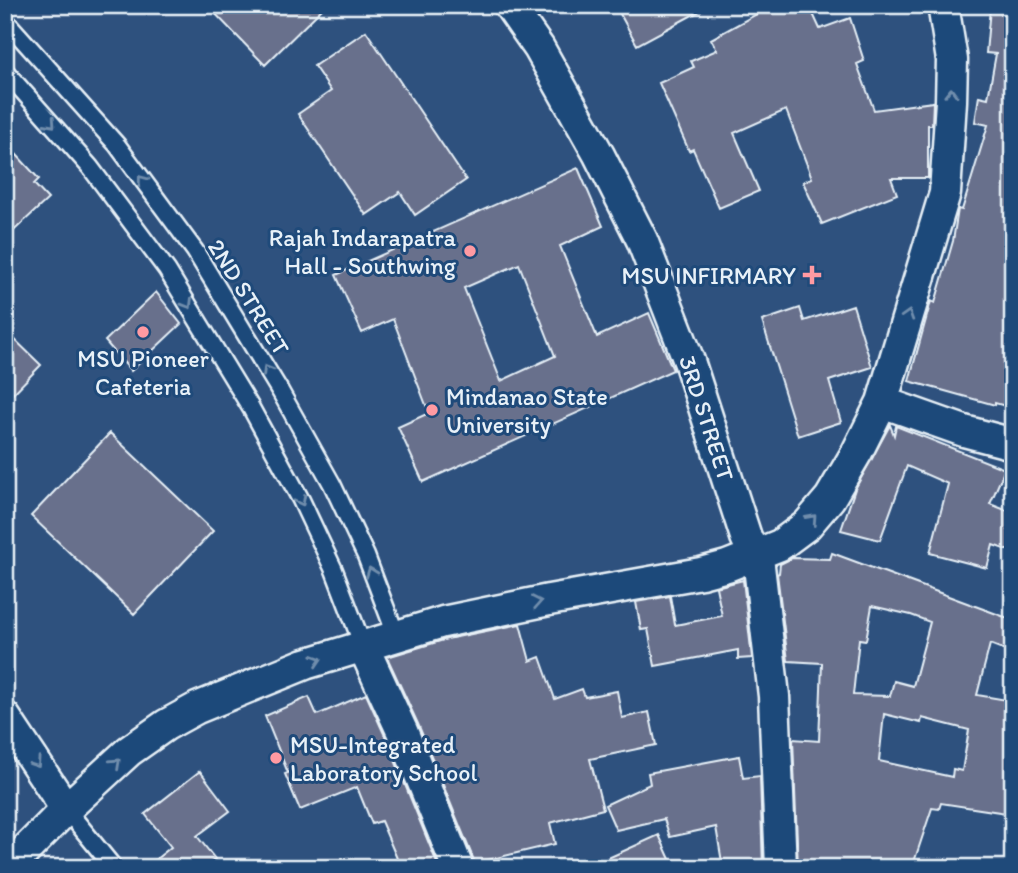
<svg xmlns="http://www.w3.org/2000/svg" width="1018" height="873" viewBox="0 0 1018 873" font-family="Itim,sans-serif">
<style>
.building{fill:#686f8c;stroke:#e8f1f8;stroke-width:2;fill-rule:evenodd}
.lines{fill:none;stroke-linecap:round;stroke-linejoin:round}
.lane-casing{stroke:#e8f1f8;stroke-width:21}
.street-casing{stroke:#e8f1f8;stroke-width:35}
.lane{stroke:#1f4a7a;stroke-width:16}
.street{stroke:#1f4a7a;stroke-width:30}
.oneway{stroke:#6f8dac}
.poi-dot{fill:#ff9aa2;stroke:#1f4a7a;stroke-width:2.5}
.labels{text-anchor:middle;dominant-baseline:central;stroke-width:6;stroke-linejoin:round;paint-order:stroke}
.poi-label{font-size:24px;fill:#e8f1f8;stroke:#1f4a7a;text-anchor:end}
.street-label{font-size:24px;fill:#e8f1f8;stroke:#1f4a7a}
</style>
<rect width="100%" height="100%" fill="#2e517e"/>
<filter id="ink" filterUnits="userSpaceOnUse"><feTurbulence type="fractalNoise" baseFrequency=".0143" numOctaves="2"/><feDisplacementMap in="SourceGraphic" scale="14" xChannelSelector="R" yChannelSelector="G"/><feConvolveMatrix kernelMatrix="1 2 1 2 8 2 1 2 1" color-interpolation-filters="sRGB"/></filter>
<g filter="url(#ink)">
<path class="building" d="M207 5H326L265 65Z
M631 5H711L637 45 619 12Z
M773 5H809L820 29 850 18 864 61 857 64 874 110 933 102 932 125H928V178H891L897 194 822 224 803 182 812 178 786 110 734 133 759 191 719 208 693 149 689 151 659 83 694 67 691 61 717 50 711 39Z
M990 8 1013 11V408L995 403V405L909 381 931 301 935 303 953 241 958 209 962 210 988 125 975 122 979 96 988 98 996 54 986 53Z
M366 31 466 180 415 215 400 192 366 215 298 114 331 91 314 66Z
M5 142 39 179 34 184 48 199 5 239Z
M578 168 603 226 560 246 597 337 649 313 673 370 423 482 398 427 429 413 393 319 362 333 336 275ZM519 264 555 356 501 381 464 288Z
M156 292 181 324 131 371 105 341Z
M853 305 872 367 829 381 841 422 798 436 762 321 800 308 804 321Z
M5 330 41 365 5 402Z
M890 425 894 435 896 426 1005 469 990 504 1013 513V552L993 545 987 568 930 553 948 484 907 466 880 540 841 530 855 489Z
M110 433 213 531 134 614 31 516Z
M832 553 1013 620V653L990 644 977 695 1013 701V814L941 803 939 809 932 808 912 868H798L793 739 819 741 822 663 788 661 777 574 779 573 780 564 792 558 830 559ZM872 606 911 615 930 622 913 686 894 681 890 696 853 695 859 639 866 640ZM884 714 921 723 922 718 969 730 962 771 953 769 952 777 879 761Z
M743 580 752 658 738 659V650L655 666 648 629 641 630 636 602 670 596 675 625 722 616 716 587Z
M520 624 530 661 540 657 555 699 582 689 585 697 617 691 622 718 649 712 656 745 590 759 603 809 550 823 555 844 475 863 418 724 387 657 447 639Z
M366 694 386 738 439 868H401L381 821 372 824 357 787 300 810 285 774 288 773 265 716 309 697 317 715Z
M739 756 743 778 760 776 763 868H723L716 827 670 837 664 819 616 830 605 805 650 784 648 773Z
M200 771 230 811 197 836 215 859 204 868H145L171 847 145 814Z
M659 835 674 868H586Z"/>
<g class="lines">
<g class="lane-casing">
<path id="lane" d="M5 20 117 145 195 251 280 391 332 484 366 556 396 635
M5 71 90 167 167 270 251 408 301 500 334 570 363 646
M66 809 114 868"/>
</g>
<g class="street-casing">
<path id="street" d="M509 5 539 48 599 155 642 240 689 361 746 537 759 566 774 696 781 868
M882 402 964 431 1013 444
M363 646 402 731 458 868
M5 717 66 809
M8 868 66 809 129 751 166 725 197 708 305 664 443 622 549 600 701 573 727 566 780 545 807 525 830 498 857 452 882 402 945 193 951 101 952 60 943 5"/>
</g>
<use href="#lane" class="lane"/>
<use href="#street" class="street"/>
</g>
<defs><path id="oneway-chevron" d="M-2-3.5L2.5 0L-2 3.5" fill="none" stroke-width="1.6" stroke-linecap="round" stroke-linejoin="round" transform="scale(1.75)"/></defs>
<g class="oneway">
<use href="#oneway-chevron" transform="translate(951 93) rotate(-89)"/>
<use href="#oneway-chevron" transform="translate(51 123) rotate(48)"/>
<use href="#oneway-chevron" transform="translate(142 180) rotate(-127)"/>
<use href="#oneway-chevron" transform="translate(188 304) rotate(59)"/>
<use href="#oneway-chevron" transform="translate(908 315) rotate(-73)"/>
<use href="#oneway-chevron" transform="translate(267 370) rotate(-121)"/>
<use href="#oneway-chevron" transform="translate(301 501) rotate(63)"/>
<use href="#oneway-chevron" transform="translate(812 519) rotate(-48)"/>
<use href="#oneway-chevron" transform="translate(371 572) rotate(-111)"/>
<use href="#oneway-chevron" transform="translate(537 602) rotate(-11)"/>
<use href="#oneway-chevron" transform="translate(317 660) rotate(-18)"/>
<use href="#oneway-chevron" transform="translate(36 763) rotate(56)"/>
<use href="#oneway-chevron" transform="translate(116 763) rotate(-43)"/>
</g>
</g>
<g class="poi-dot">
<circle cx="470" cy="251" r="7"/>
<path d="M808.5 264.5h7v7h7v7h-7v7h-7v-7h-7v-7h7z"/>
<circle cx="143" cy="332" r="7"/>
<circle cx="432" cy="410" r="7"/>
<circle cx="276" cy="758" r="7"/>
</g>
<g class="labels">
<g class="poi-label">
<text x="456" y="237">Rajah Indarapatra<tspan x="456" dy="28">Hall - Southwing</tspan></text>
<text x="796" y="275">MSU INFIRMARY</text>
<text x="143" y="358" text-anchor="middle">MSU Pioneer<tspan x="143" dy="28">Cafeteria</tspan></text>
<text x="446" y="396" text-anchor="start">Mindanao State<tspan x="446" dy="28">University</tspan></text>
<text x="290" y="744" text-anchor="start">MSU-Integrated<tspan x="290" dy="28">Laboratory School</tspan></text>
</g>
<g class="street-label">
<text transform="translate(249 297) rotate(58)">2ND STREET</text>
<text transform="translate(707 418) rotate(72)">3RD STREET</text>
</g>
</g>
<rect width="1018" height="873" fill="none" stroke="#1f4a7a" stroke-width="28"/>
<rect x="14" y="14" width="990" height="845" fill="none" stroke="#e8f1f8" stroke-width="2.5" filter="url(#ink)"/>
</svg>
